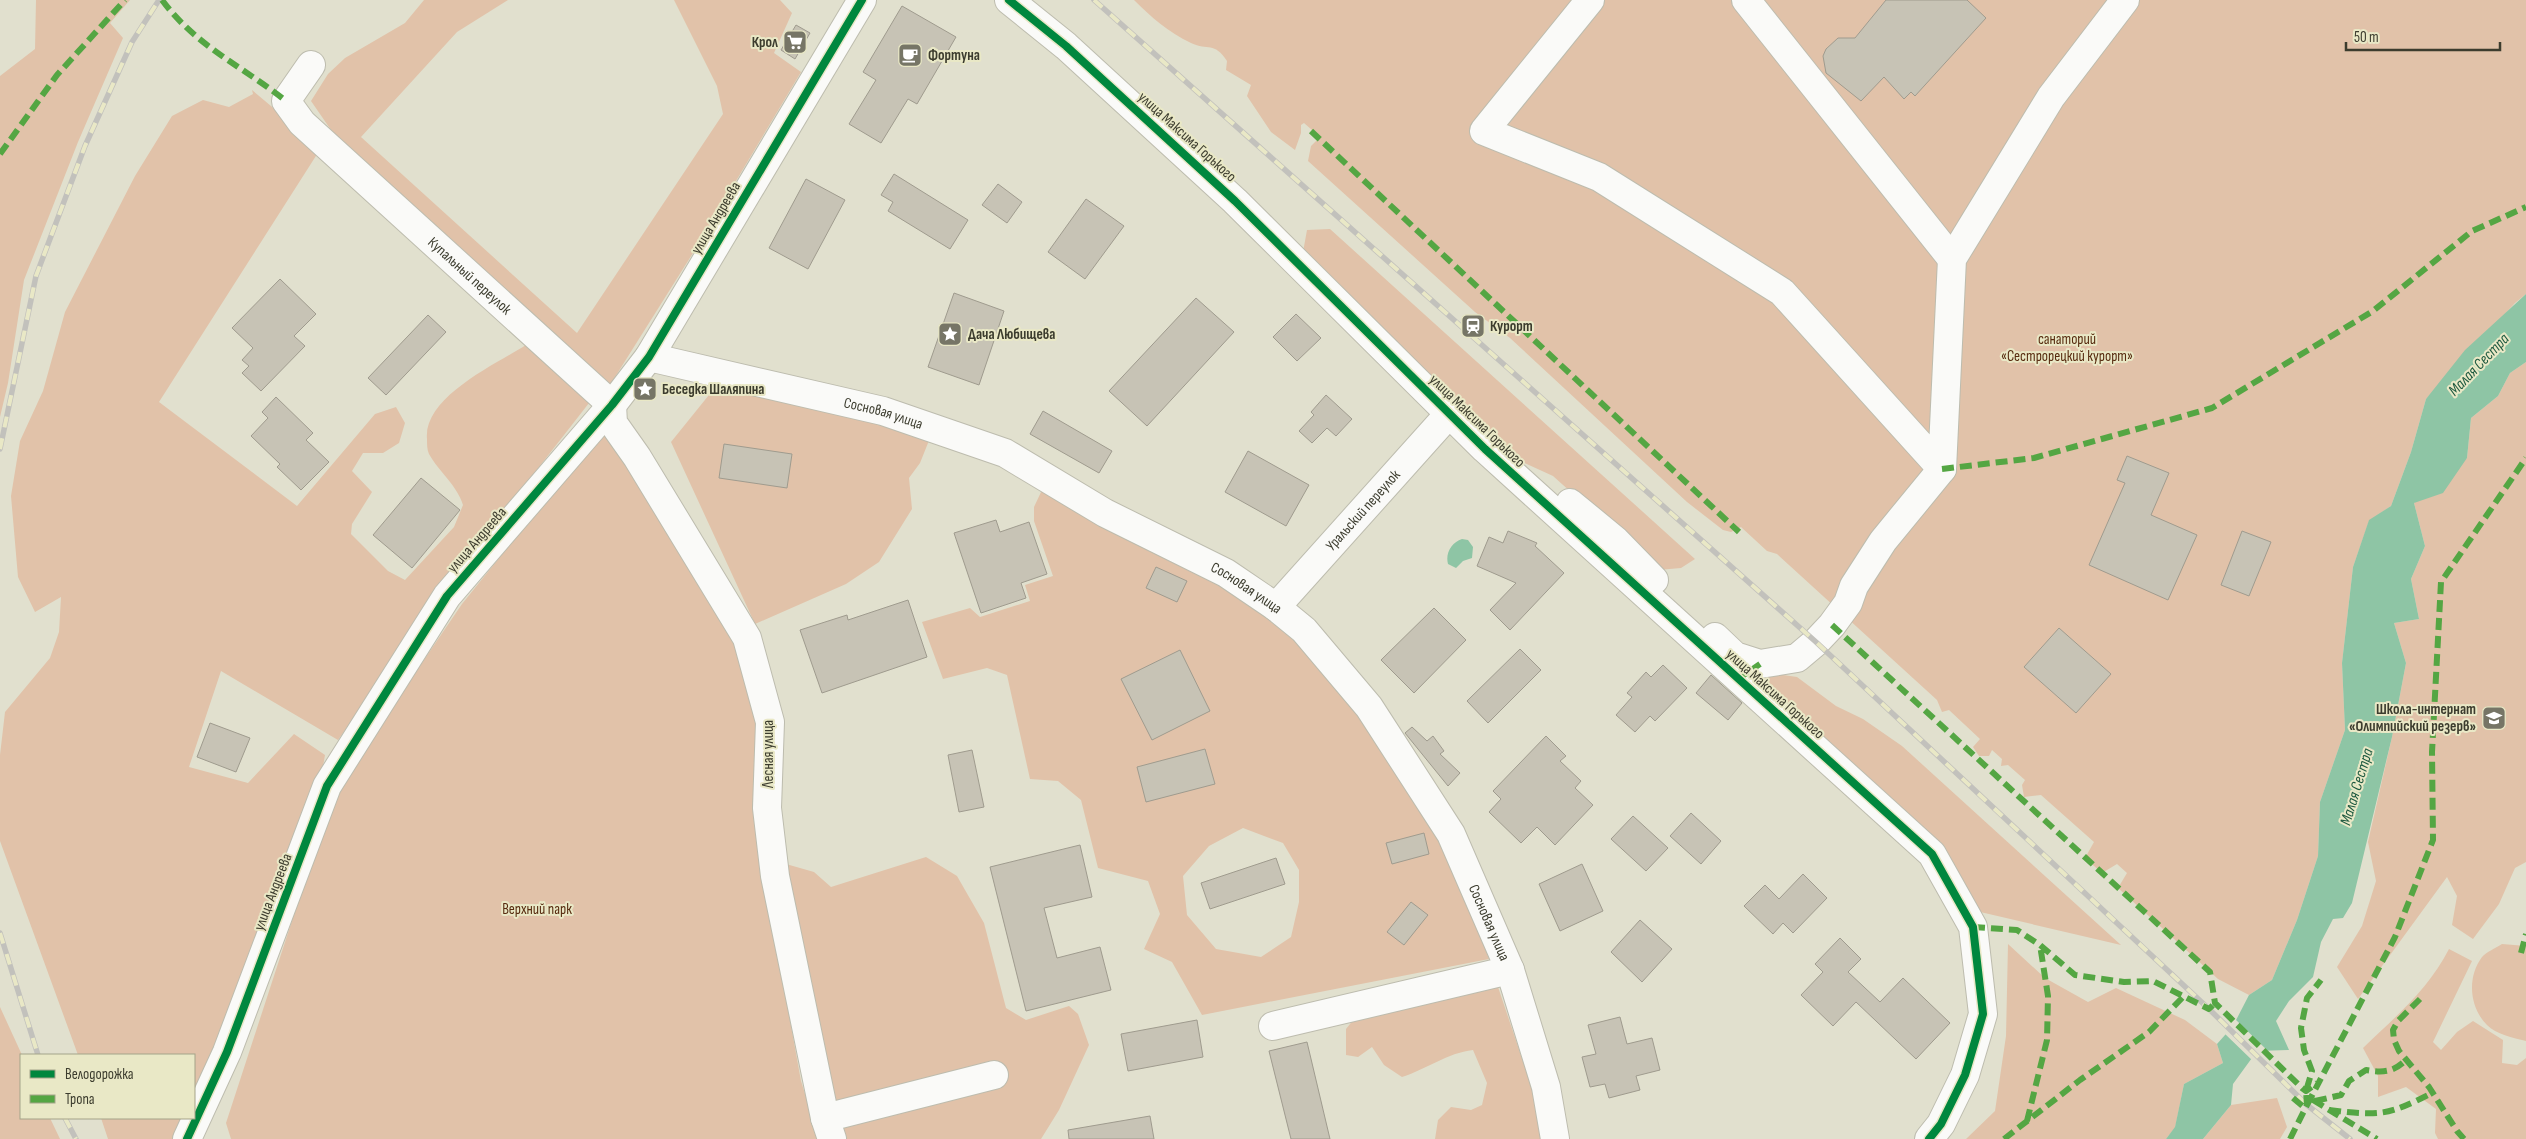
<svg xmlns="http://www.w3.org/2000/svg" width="2526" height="1139" viewBox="0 0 2526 1139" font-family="'Sofia Sans Condensed',sans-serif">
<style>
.green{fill:#e1c2a9;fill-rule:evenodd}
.water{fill:#8ec5a5}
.pier{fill:#e1e0ce}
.building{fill:#c7c3b5;stroke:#9f9b8e}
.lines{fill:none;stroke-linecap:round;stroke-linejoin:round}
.minor-casing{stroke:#bdbcae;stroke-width:30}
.minor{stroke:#fafaf8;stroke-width:28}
.rail-casing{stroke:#c2c1bc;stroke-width:5.5}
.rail{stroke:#e9e8c6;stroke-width:4;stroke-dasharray:11;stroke-linecap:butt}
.quiet{stroke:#54a643;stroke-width:6;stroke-dasharray:12 6;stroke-linecap:butt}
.cycleway-casing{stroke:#e9e8c6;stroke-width:11}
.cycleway{stroke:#00873e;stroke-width:8}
.labels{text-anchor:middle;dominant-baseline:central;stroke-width:4;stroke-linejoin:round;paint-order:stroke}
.poi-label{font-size:15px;font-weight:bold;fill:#3c3c2e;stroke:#e9e8c6;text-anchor:start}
.street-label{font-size:15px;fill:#3c3c2e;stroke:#e9e8c6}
.park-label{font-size:15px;fill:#572b0f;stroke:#e9e8c6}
.water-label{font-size:16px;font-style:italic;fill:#1d593f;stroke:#e9e8c6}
</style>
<rect width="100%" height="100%" fill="#e1e0ce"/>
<path class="green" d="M36 0H130L110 23 123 38 78 142 24 280 8 383 0 417V76L35 49Z
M424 0H508L457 32 361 137 577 333 723 114 717 86 674 0H780L792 13 774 53 801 72 693 253 610 385 340 143 311 101 328 74 345 58 405 23Z
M1134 0H2526V294L2515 303 2426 399 2411 452 2391 506 2369 521 2353 567 2342 663 2345 730 2320 802 2318 856 2297 920 2272 980 2249 995 2218 979 2118 888 2127 873 2117 864 2102 873 2085 858 2094 842 2041 795 2024 797 2022 785 2025 780 2008 765 2001 766 2002 759 1992 750 1989 756H1979L1973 747 1980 739 1949 710 1942 712 1937 700 1777 554 1767 551 1741 527 1731 532 1723 530 1687 502 1510 338 1475 312 1308 161 1311 146 1320 137 1304 123 1301 125V133L1295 150 1271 132 1247 96 1251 85 1226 70 1227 61C1214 41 1208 51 1191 43 1168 32 1151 17 1134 0Z
M252 90 321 148 159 402 297 506 375 414 396 407 405 423 399 443 383 453H363L352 471 372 492 352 524 351 534 388 571 405 580 454 527 463 505C457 485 439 472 429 454 427 450 427 444 427 439 423 397 496 364 526 345L589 403 443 590 338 740 221 671 189 767 248 783 294 734 325 755 320 783 194 1100V1055H78L0 841V755L5 712 50 658 59 632 61 597 35 612 18 577 11 496 20 441 43 391 65 312 135 176 172 116 203 100 229 107 253 94Z
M1330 229 1695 559 1681 568 1658 570 1553 476 1505 454 1303 252 1307 230Z
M2526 362V862L2515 868 2499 904 2473 939 2452 925 2457 896 2447 877 2358 999 2337 967 2362 926 2376 881 2368 842 2392 737 2406 663 2394 623 2419 619 2411 579 2425 546 2414 503 2467 458 2471 418 2498 396 2510 373Z
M717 385 877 418 930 438 920 463 909 478 912 509 879 562 846 584 755 624 671 442Z
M604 428 735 643 756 720 764 877 801 1081 819 1139H231L226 1123 334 792 462 604Z
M1042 490 1222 582 1302 647 1360 710 1446 844 1489 959 1202 1015 1172 962 1144 949 1160 914 1148 881 1098 868 1081 800 1058 781 1030 779 1007 675 987 668 943 679 922 622 970 608 980 617 1030 601 1025 585 1053 576 1034 521V507ZM1243 828 1283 843 1299 870V902L1291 937 1261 957 1216 949 1187 915 1183 876 1209 846Z
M1763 672 1797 677 1836 706 1863 719 1902 746 2121 945 1976 911 1761 687Z
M926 857 957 876 984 923 1006 1008 1026 1020 1069 1006 1078 1014 1089 1045 1059 1110 1041 1139H847L839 1115 786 864 814 872 831 887Z
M2008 944 2045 978 2088 1002 2116 988 2185 1020 2217 1044 2223 1063 2184 1084 2175 1128 2166 1139H1966L1995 1111 2006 1036Z
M2502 944 2526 946V1041C2513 1038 2496 1034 2487 1025 2469 1007 2467 977 2482 957 2486 952 2496 948 2502 944Z
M2449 949 2472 961 2433 1042 2441 1050 2457 1032 2473 1021 2503 1040 2502 1063 2517 1065 2526 1058V1139H2438L2435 1133 2436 1109 2406 1087 2378 1097V1076L2363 1048C2396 1016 2428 990 2449 949Z
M1497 984 1535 1097 1542 1139H1435L1438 1120 1451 1107 1471 1110 1482 1105 1487 1083 1473 1050C1447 1053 1427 1069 1402 1077L1384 1065 1372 1047 1358 1057 1346 1055V1029L1358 1014Z
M0 1007 22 1055 21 1118H50L60 1139H0Z
M2277 1098 2287 1127 2280 1139H2203L2231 1105Z
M101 1118H185L174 1139H108Z"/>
<path class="water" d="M2526 294V362L2510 373 2498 396 2471 418 2467 458 2443 493 2414 503 2425 546 2411 579 2419 619 2394 623 2406 663 2392 737 2352 903 2343 918 2333 919 2321 942 2313 977 2289 1001 2276 1021 2289 1050 2257 1051 2233 1084 2231 1105 2203 1139H2166L2175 1127 2184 1084 2223 1063 2217 1044 2233 1026 2249 995 2272 980 2297 920 2318 856 2320 802 2345 730 2342 663 2353 567 2369 520 2391 506 2411 452 2426 399 2465 350Z
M1462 539 1468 540 1473 547 1472 558 1463 561 1456 568 1448 564C1445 553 1452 542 1462 539Z"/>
<path class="pier" d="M2234 1018 2270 1053H2258L2253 1061 2224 1033Z"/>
<path class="building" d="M1886 0H1967L1986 18 1915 96 1911 92 1904 99 1884 77 1861 101 1826 73 1823 56 1826 49 1838 38H1855Z
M902 6 956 37 917 104 908 99 881 143 849 124 876 80 863 72Z
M796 25 810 33 795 59 781 50Z
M894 174 968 220 950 249 888 211 893 202 881 195Z
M806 179 845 200 808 269 769 248Z
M998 184 1022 202 1007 223 982 205Z
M1086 199 1124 226 1085 279 1048 252Z
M280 279 316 314 294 336 305 346 261 391 242 373 249 366 242 360 253 348 232 328Z
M954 293 1004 311 979 385 928 367Z
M1196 298 1234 332 1147 426 1109 391Z
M1296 314 1321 338 1297 361 1273 337Z
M428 315 446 332 386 395 368 378Z
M1326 395 1352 419 1336 436 1327 428 1312 443 1299 431 1314 415 1311 412Z
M276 397 313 433 306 440 329 462 301 490 277 467 280 464 251 436 268 418 262 412Z
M1043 411 1112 451 1099 473 1030 434Z
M724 444 792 454 787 488 719 478Z
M1248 451 1309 485 1286 526 1225 492Z
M2127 456 2169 473 2151 515 2197 535 2168 600 2089 565 2125 483 2117 480Z
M421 478 460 510 412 568 373 535Z
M996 520 1000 532 1029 522 1047 574 1021 583 1026 598 981 613 954 533Z
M1508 531 1537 543 1535 546 1564 573 1510 630 1490 610 1516 583 1477 566 1489 537 1503 543Z
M2242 531 2271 542 2249 596 2221 585Z
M1156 567 1187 581 1177 602 1146 588Z
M908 600 927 657 822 693 800 630 847 615 848 620Z
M1434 608 1466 640 1414 693 1381 660Z
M2059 628 2111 674 2076 713 2024 667Z
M1520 649 1541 670 1488 723 1467 701Z
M1180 650 1210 711 1152 740 1121 679Z
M1663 665 1687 688 1655 721 1650 716 1635 732 1616 715 1632 697 1627 693 1646 672 1651 677Z
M1711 675 1742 703 1728 720 1696 693Z
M210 723 250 738 236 772 197 757Z
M1412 727 1427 741 1433 736 1444 751 1440 754 1460 773 1448 786 1405 733Z
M1546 736 1566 756 1560 761 1581 781 1575 788 1593 805 1555 845 1537 827 1521 843 1489 812 1501 799 1493 791Z
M1205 749 1215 784 1146 802 1137 767Z
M972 750 984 807 959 812 948 755Z
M1691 813 1721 841 1701 864 1670 836Z
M1633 816 1668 848 1646 871 1611 839Z
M1424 833 1429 854 1392 864 1386 843Z
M1080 845 1092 897 1044 908 1057 958 1100 947 1111 990 1026 1011 990 867Z
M1276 858 1285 884 1210 909 1201 883Z
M1582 864 1603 911 1560 931 1539 884Z
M1803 874 1827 898 1793 933 1783 923 1773 934 1744 906 1765 885 1779 899Z
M1411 902 1428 915 1404 945 1387 932Z
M1640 920 1672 949 1642 982 1611 952Z
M1840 938 1861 959 1848 972 1880 1002 1903 978 1950 1023 1916 1059 1856 1002 1833 1026 1801 995 1823 972 1815 964Z
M1620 1017 1627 1044 1652 1038 1660 1070 1636 1076 1640 1090 1609 1098 1605 1084 1590 1087 1582 1057 1596 1054 1588 1025Z
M1197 1020 1203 1057 1128 1071 1121 1034Z
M1307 1042 1330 1139H1291L1269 1051Z
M1150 1116 1154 1139H1069L1068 1130Z"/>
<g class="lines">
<g class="minor-casing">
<g id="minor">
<path d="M1009 0 1066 46 1235 201 1485 449 1932 854 1973 927 1983 1014 1965 1075 1941 1124 1929 1139"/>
<path d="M1590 0 1484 131 1599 177 1782 292 1942 469 1952 259 2051 97 2125 0"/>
<path d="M1746 0 1952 259"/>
<path id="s1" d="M311 65 286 101 302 123 612 405 613 423 637 457 747 638 770 722 767 808 775 876 825 1118 832 1139"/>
<path id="s2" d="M649 357 883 411 1005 453 1105 513 1226 573 1276 607 1304 630 1369 707 1451 834 1510 970 1546 1087 1555 1139"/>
<path d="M1570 503 1615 540 1654 580"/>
<path id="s3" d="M1276 607 1449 414"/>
<path d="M1715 637 1735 656 1760 664 1797 658 1816 642 1832 625 1848 603 1854 586 1883 541 1942 469"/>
<path d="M1273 1026 1510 970"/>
<path d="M825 1118 994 1075"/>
<path d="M187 1139 227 1052 327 786 447 596 612 405 649 357 862 0"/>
</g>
</g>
<use href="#minor" class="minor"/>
<g class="rail-casing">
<path id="rail" d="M1094 0 1816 642 2209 1009 2307 1105 2350 1139
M0 449 36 276 85 146 132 42 159 0
M0 933 38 1055
M65 1118 76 1139"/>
</g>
<use href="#rail" class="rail"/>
<path class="quiet" d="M162 0C197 47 242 66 286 101
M1311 131 1739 532
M0 154 57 75 125 0
M1942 469 2034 458 2212 408 2373 311 2472 231 2526 207
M1832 625 2210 972 2215 1003 2302 1088 2306 1091 2317 1083
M1738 679 1760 664
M1973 927 2017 930 2040 945 2075 975 2124 982 2153 981 2209 1009 2215 1003
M2521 953 2526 934
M2420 999 2398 1021 2393 1030 2394 1040 2399 1051 2429 1087 2457 1131 2464 1139
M2293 1098 2305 1108
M2313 1100 2377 1139
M2315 1101 2341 1095 2349 1081 2366 1070C2384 1073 2394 1072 2407 1059
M2307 1105 2395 937 2433 840 2432 752 2441 582 2526 458
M2329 1110C2380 1116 2387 1116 2432 1093
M2027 1121 2047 1040 2048 996 2040 945
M2004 1139 2080 1080 2149 1032 2183 997
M2290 1139 2307 1105 2306 1091 2312 1071 2304 1050 2301 1028 2307 998 2321 980"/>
<g class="cycleway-casing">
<path id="cycleway" d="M1009 0 1066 46 1235 201 1485 449 1932 854 1973 927 1983 1014 1965 1075 1941 1124 1929 1139
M187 1139 227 1052 327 786 447 596 612 405 649 357 862 0"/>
</g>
<use href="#cycleway" class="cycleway"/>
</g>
<defs>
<g id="supermarket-square" transform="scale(1.25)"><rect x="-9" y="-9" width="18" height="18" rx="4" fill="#767566" stroke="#e9e8c6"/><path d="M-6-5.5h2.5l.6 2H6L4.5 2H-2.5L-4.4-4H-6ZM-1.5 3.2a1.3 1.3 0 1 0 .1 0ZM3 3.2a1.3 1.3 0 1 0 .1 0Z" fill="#fff"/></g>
<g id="cafe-square" transform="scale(1.25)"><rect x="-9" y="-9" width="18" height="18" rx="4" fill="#767566" stroke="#e9e8c6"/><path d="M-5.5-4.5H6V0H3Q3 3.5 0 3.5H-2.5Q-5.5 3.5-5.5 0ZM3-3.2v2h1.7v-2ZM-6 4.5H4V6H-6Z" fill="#fff"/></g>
<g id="station-square" transform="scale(1.25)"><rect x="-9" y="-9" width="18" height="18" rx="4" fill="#767566" stroke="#e9e8c6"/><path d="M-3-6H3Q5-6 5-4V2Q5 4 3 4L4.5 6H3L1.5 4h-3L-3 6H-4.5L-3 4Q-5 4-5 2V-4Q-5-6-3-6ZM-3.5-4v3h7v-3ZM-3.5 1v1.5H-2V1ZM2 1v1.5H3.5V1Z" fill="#fff"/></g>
<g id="sight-square" transform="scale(1.25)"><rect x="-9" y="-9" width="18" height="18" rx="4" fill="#767566" stroke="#e9e8c6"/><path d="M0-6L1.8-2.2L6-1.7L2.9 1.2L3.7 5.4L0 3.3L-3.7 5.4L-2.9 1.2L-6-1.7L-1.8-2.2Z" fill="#fff"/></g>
<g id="school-square" transform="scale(1.25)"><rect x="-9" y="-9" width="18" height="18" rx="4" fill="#767566" stroke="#e9e8c6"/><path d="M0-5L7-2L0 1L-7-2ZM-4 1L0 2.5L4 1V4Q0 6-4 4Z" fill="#fff"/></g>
</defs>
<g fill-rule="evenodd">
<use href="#supermarket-square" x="795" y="42"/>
<use href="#cafe-square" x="910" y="55"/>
<use href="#station-square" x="1473" y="326"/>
<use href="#sight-square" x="950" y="334"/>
<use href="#sight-square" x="645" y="389"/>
<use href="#school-square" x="2494" y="718"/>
</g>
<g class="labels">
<g class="poi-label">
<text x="778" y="42" text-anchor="end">Крол</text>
<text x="928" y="55">Фортуна</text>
<text x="1490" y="326">Курорт</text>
<text x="968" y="334">Дача Любищева</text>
<text x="662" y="389">Беседка Шаляпина</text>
<text x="2476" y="709" text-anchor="end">Школа-интернат<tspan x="2476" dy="17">«Олимпийский резерв»</tspan></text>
</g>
<g class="street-label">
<text transform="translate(1187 137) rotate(42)">улица Максима Горького</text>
<text transform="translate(716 218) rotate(-59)">улица Андреева</text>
<text stroke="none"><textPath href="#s1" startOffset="298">Купальный переулок</textPath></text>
<text stroke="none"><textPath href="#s2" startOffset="241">Сосновая улица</textPath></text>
<text transform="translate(1477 421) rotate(44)">улица Максима Горького</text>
<text stroke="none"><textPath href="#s3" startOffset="130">Уральский переулок</textPath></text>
<text transform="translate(477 540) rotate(-49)">улица Андреева</text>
<text stroke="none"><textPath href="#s2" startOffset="646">Сосновая улица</textPath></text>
<text transform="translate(1775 694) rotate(42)">улица Максима Горького</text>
<text transform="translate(768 754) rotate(-90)">Лесная улица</text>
<text transform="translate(273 892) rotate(-69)">улица Андреева</text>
<text stroke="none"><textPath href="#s2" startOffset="1066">Сосновая улица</textPath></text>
</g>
<g class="park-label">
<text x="2067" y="339">санаторий<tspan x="2067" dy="17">«Сестрорецкий курорт»</tspan></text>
<text x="537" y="909">Верхний парк</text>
</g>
<g class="water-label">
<text transform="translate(2479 365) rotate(-46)">Малая Сестра</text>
<text transform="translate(2357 787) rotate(-73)">Малая Сестра</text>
</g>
</g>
<rect x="20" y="1054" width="175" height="65" fill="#e9e8c6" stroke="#a4a389"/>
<rect x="30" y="1070" width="25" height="8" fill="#00873e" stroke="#a4a389"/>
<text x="65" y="1079" font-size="15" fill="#3c3c2e">Велодорожка</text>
<rect x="30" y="1095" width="25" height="8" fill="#54a643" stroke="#a4a389"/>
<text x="65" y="1104" font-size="15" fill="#3c3c2e">Тропа</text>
<path d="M2346 42v8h154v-8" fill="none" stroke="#3c3c2e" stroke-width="2.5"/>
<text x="2354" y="42" font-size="15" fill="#3c3c2e" stroke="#e9e8c6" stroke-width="4" paint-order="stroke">50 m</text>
</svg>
